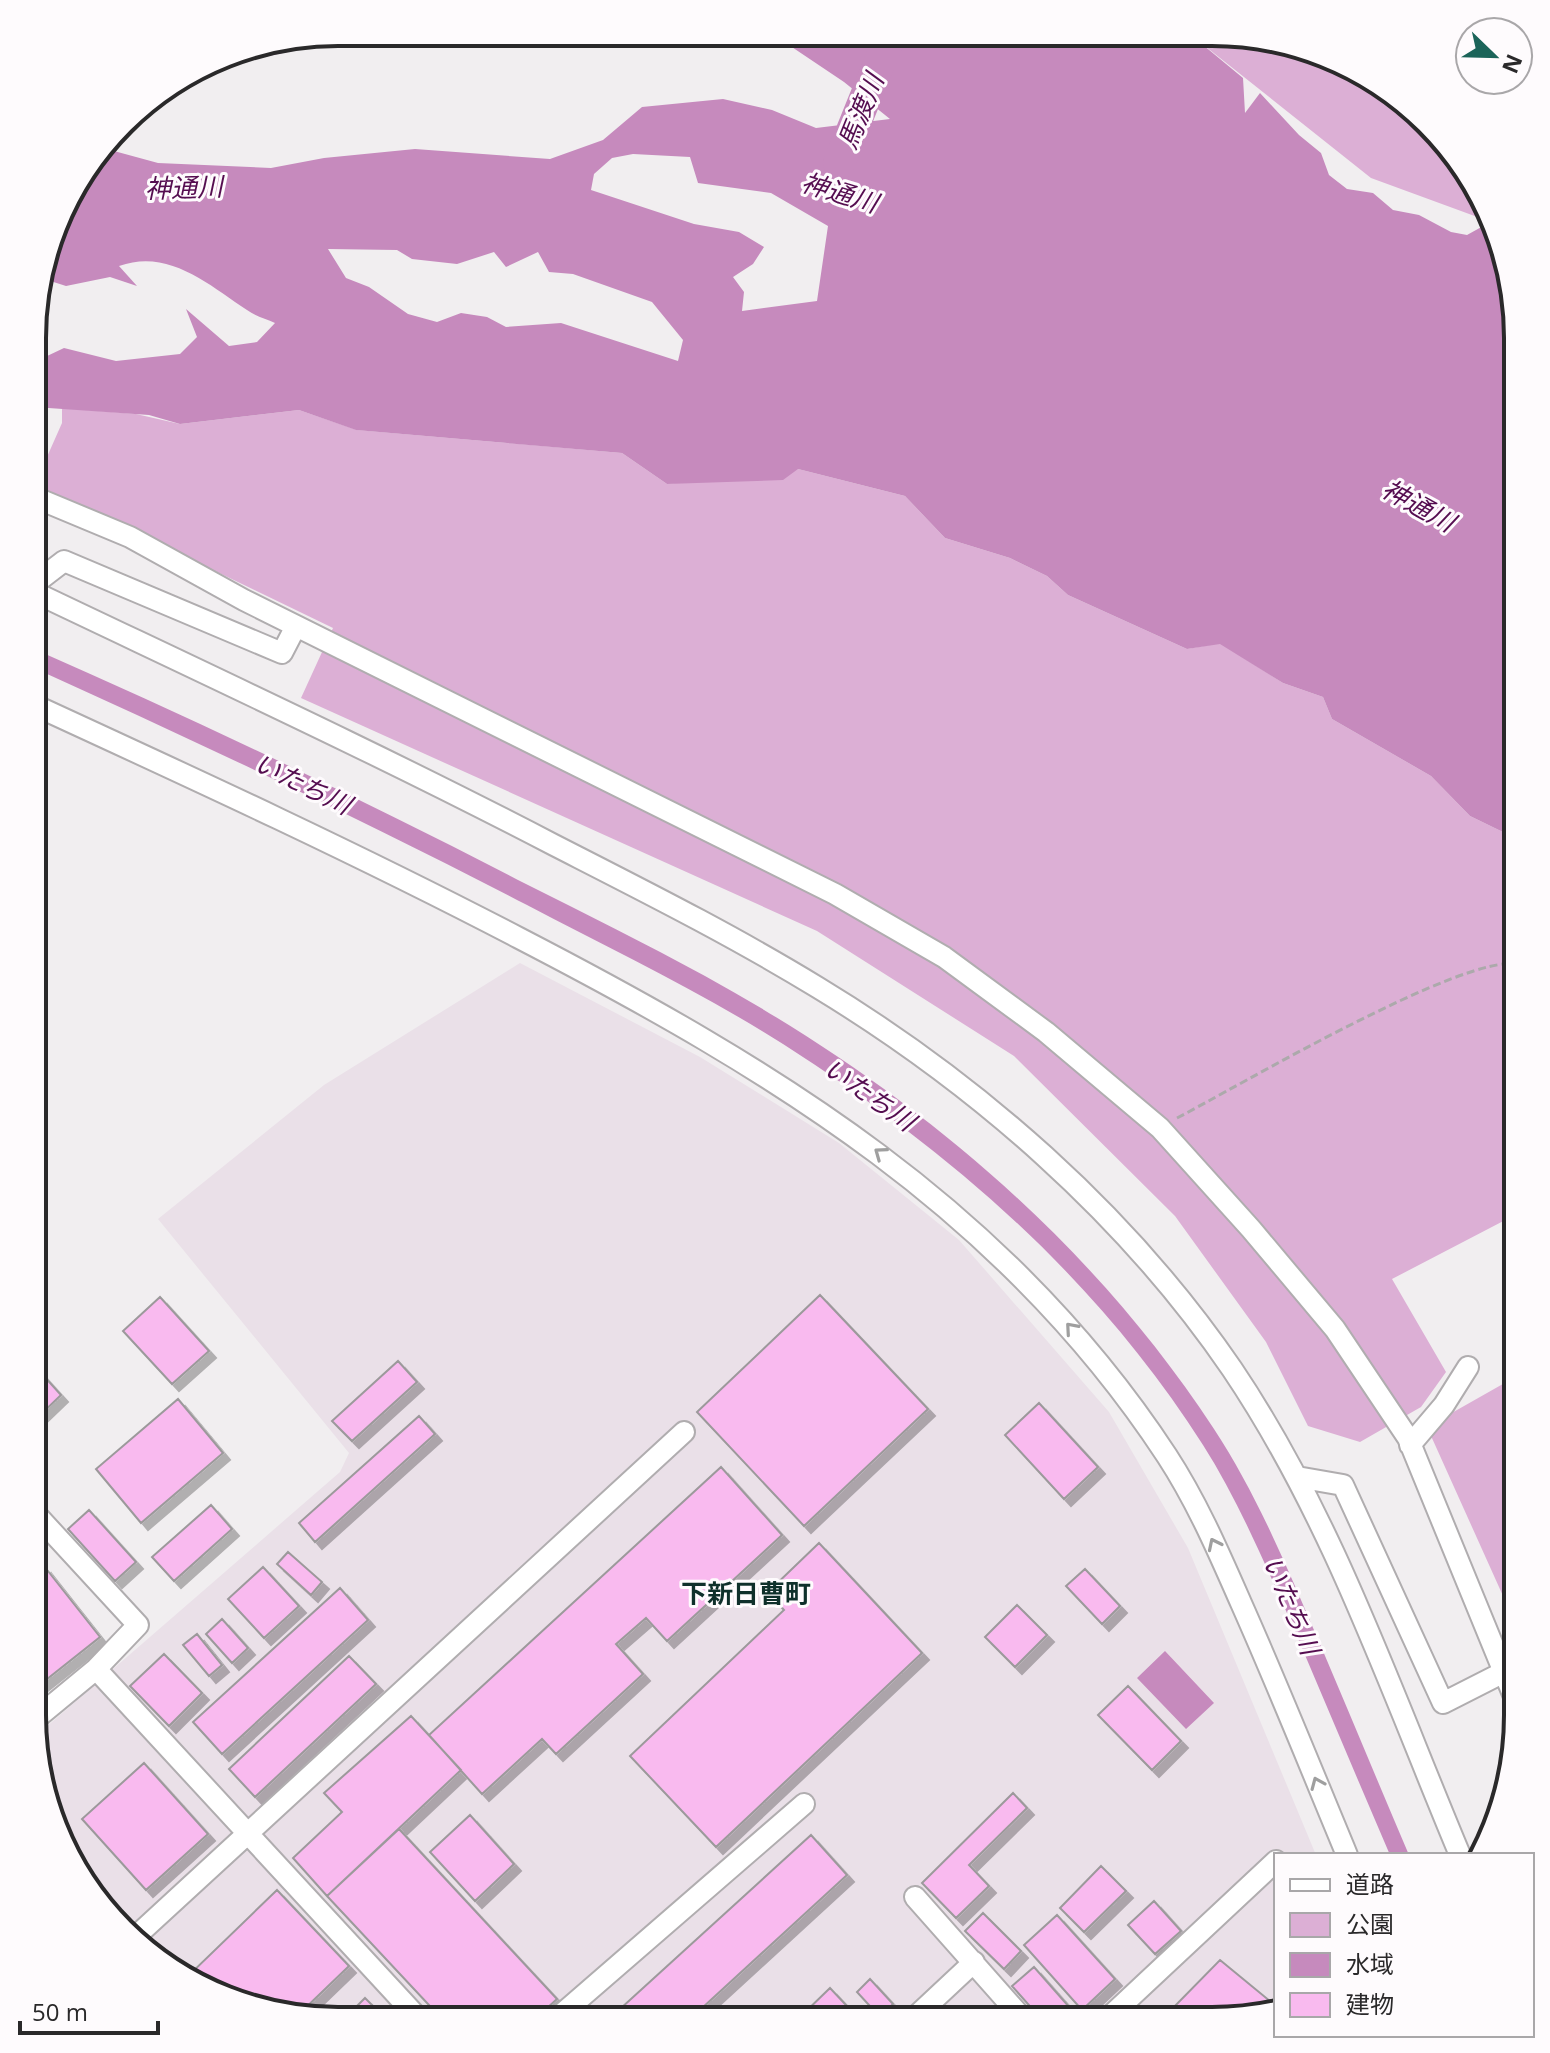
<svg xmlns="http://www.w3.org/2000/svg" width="1550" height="2053" viewBox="0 0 1550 2053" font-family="'Open Sans','Noto Sans JP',sans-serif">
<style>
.built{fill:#eae0e8}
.green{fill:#dcafd5}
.water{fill:#c68abd;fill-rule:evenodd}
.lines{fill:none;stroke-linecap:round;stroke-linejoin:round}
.river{stroke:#c68abd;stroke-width:32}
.building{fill:#f9baef;stroke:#9c999b;stroke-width:2;filter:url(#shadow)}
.minor-casing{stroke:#b0adaf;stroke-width:24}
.path{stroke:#aca9ab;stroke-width:3;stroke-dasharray:8 4;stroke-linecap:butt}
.minor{stroke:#fff;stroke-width:20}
.oneway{stroke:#9f9f9f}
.labels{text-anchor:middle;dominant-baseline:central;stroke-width:6;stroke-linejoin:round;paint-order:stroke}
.water-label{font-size:26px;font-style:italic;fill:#550d50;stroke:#fefbfd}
.neighbourhood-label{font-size:26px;font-weight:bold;fill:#0f302b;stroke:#fefbfd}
.rim{fill:none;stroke:#2a292a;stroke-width:4}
</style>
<defs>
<filter id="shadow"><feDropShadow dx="7" dy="7" stdDeviation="0" flood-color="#0004"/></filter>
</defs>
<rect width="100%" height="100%" fill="#f1eef0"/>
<path class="built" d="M520 963 700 1057 839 1143 959 1240 1109 1412 1188 1548 1316 1855H1276V2006L1213 2021 298 2018 167 1969 108 1917 64 1851 37 1735 340 1472 349 1453 158 1219 324 1085Z"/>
<path class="green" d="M1191 35H1253L1383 84 1442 136 1486 202 1491 222 1371 178Z
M62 408 136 414 180 424 299 410 357 430 622 453 667 484 798 469 905 496 945 538 1010 558 1047 576 1068 595 1187 649 1220 643 1283 683 1323 697 1332 719 1431 776 1470 816 1505 833 1518 852V1224L1513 1216 1392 1279 1446 1372 1421 1407 1360 1442 1308 1426 1266 1342 1175 1216 1014 1056 817 931 301 698 333 628 35 484 62 423Z
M1517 1376V1627L1427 1427Z"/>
<path class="water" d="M338 32H448L435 38 326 44 202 70 239 48Z
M771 33 1191 35 1243 78 1245 113 1260 93 1299 135 1321 153 1329 175 1347 189 1373 193 1393 210 1419 215 1451 232 1467 235 1485 225 1486 241 1497 246 1518 337V852L1505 833 1470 816 1431 776 1332 719 1323 697 1283 683 1220 644 1187 649 1068 595 1047 576 1010 558 945 538 905 496 798 469 783 480 667 484 622 453 356 430 299 410 180 424 149 415 34 407 35 379 45 357 64 348 116 361 180 354 197 337 186 309 229 346 257 342 275 323C266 319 255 316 247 310 208 284 168 248 119 266L137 286 110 277 66 286 41 278 73 185 103 148 158 163 271 168 324 158 415 149 550 159 603 140 642 107 723 99 772 110 816 128 890 119 844 82ZM633 154 690 157 698 183 771 193 828 226 817 301 742 311 744 292 733 277 753 264 764 247 739 232 694 224 591 190 594 174 612 158ZM328 249 397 250 412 259 457 264 494 252 506 267 538 252 549 272 573 274 652 302 683 340 678 361 561 323 506 327 487 317 461 313 437 322 408 314 369 287 346 278Z
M34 649C200 722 364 800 526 884 586 914 646 944 705 976 907 1087 1087 1235 1214 1429 1258 1496 1288 1570 1320 1644 1350 1714 1379 1785 1409 1855H1390C1357 1778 1324 1700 1291 1622 1264 1562 1238 1500 1203 1445 1096 1277 950 1151 783 1044 701 992 613 950 527 905 365 821 200 743 34 668Z
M1165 1651 1214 1703 1186 1729 1137 1678Z"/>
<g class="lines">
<path class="river" d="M839 163 891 34"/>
</g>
<path class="building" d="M820 1295 928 1409 804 1526 697 1412Z
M160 1297 209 1351 172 1384 123 1331Z
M398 1361 417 1382 352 1441 332 1421Z
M33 1364 61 1395 33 1422Z
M178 1399 223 1453 141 1523 96 1469Z
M1039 1403 1098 1467 1064 1499 1005 1435Z
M419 1416 435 1434 315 1542 299 1523Z
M721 1467 782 1535 667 1641 646 1618 616 1644 643 1674 556 1754 542 1739 482 1794 429 1735Z
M211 1505 232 1529 174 1581 152 1557Z
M89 1510 136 1562 115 1581 68 1529Z
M819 1543 922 1653 716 1847 630 1756 784 1610 768 1592Z
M288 1552 322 1582 311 1595 277 1564Z
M44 1566 100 1637 32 1691V1575Z
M263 1567 299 1606 264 1638 228 1599Z
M1085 1569 1120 1606 1102 1624 1066 1586Z
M340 1588 368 1620 222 1754 193 1722Z
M1017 1605 1047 1635 1015 1667 985 1637Z
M222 1619 248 1648 232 1663 206 1634Z
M197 1634 222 1665 209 1676 183 1645Z
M164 1654 202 1693 169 1726 130 1686Z
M349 1656 376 1684 255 1797 229 1769Z
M1128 1686 1181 1741 1152 1770 1098 1715Z
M411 1716 461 1770 327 1896 293 1858 342 1812 324 1793Z
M144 1763 208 1834 146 1890 82 1819Z
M1013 1793 1027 1808 969 1865 989 1886 956 1918 922 1883Z
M470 1815 514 1864 475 1901 430 1852Z
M399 1829 557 1999 535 2019H442L327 1896Z
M811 1835 847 1875 689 2020 609 2019Z
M1101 1866 1126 1891 1084 1932 1060 1908Z
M277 1890 349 1966 296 2017 187 1977Z
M1154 1901 1181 1931 1155 1954 1128 1925Z
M983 1913 1021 1951 1004 1969 965 1931Z
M1057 1915 1115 1979 1082 2010 1024 1945Z
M1220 1960 1276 2006 1213 2021H1178L1169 2012Z
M1034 1967 1078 2017 1074 2021H1043L1012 1986Z
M870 1979 893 2004 880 2017 857 1992Z
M830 1988 860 2020H797Z
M365 1998 386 2019H344Z"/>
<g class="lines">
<g class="minor-casing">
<path id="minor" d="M34 497 130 537 244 600 835 894 944 957 1046 1032 1160 1128 1251 1229 1335 1329 1408 1438 1517 1704
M34 584 64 561 282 653 296 626
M34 592C208 675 383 756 554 845 642 890 732 935 817 987 977 1084 1126 1214 1232 1369 1332 1517 1391 1691 1460 1855
M34 705C197 780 360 855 519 938 774 1070 1006 1210 1167 1456 1197 1502 1219 1553 1241 1603 1278 1686 1312 1771 1347 1855
M1410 1445 1444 1405 1468 1367
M1297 1477 1343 1485 1443 1703 1504 1672
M32 1510 138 1625 96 1669 33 1721
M96 1669 419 2019
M915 1897 1024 2020
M133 1939 684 1432
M556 2019 804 1804
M912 2020 974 1962
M1105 2021 1276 1861"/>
</g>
<path class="path" d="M1177 1118C1237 1087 1462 954 1518 964"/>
<use href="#minor" class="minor"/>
</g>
<defs><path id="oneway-chevron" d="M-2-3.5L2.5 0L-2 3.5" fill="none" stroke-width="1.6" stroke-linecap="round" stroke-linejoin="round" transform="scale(2)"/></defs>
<g class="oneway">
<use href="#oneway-chevron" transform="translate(880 1153) rotate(-144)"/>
<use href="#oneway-chevron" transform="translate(1071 1328) rotate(-131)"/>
<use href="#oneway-chevron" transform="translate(1214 1544) rotate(-116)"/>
<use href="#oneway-chevron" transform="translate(1317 1783) rotate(-113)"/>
</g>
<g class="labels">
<g class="water-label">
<text transform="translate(860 111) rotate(-68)">馬渡川</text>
<text transform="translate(184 187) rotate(-2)">神通川</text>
<text transform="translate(840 192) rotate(17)">神通川</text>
<text transform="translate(1419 505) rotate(29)">神通川</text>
<text transform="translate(303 783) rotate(26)">いたち川</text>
<text transform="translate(870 1094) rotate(35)">いたち川</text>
<text transform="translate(1292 1605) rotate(67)">いたち川</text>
</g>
<g class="neighbourhood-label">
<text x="746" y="1593">下新日曹町</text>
</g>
</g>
<path d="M0 0H1550V2053H0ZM338 46H1212A292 292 0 0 1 1504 338V1715A292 292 0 0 1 1212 2007H338A292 292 0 0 1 46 1715V338A292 292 0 0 1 338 46Z" fill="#fefbfd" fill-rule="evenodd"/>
<path class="rim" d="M338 46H1212A292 292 0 0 1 1504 338V1715A292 292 0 0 1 1212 2007H338A292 292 0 0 1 46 1715V338A292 292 0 0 1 338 46Z"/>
<rect x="1274" y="1853" width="260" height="184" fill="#fefbfd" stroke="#a9a7a9" stroke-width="2"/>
<rect x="1290" y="1879" width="40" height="12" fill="#ffffff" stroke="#a9a7a9" stroke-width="2"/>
<text x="1346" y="1893" font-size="24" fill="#2a292a">道路</text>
<rect x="1290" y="1913" width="40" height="24" fill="#dcafd5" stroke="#a9a7a9" stroke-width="2"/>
<text x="1346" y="1933" font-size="24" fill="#2a292a">公園</text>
<rect x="1290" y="1953" width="40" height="24" fill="#c68abd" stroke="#a9a7a9" stroke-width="2"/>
<text x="1346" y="1973" font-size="24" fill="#2a292a">水域</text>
<rect x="1290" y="1993" width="40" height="24" fill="#f9baef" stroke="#a9a7a9" stroke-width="2"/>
<text x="1346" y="2013" font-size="24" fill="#2a292a">建物</text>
<g transform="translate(1494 56) rotate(113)"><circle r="38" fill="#fefbfd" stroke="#a9a7a9" stroke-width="2"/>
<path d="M0-6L14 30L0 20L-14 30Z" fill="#1b6459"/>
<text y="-12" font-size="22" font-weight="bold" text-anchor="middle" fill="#2a292a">N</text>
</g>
<path d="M20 2021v12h138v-12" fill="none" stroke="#2a292a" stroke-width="4"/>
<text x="32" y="2021" font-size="24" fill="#2a292a" stroke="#fefbfd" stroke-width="6" paint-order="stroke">50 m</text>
</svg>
